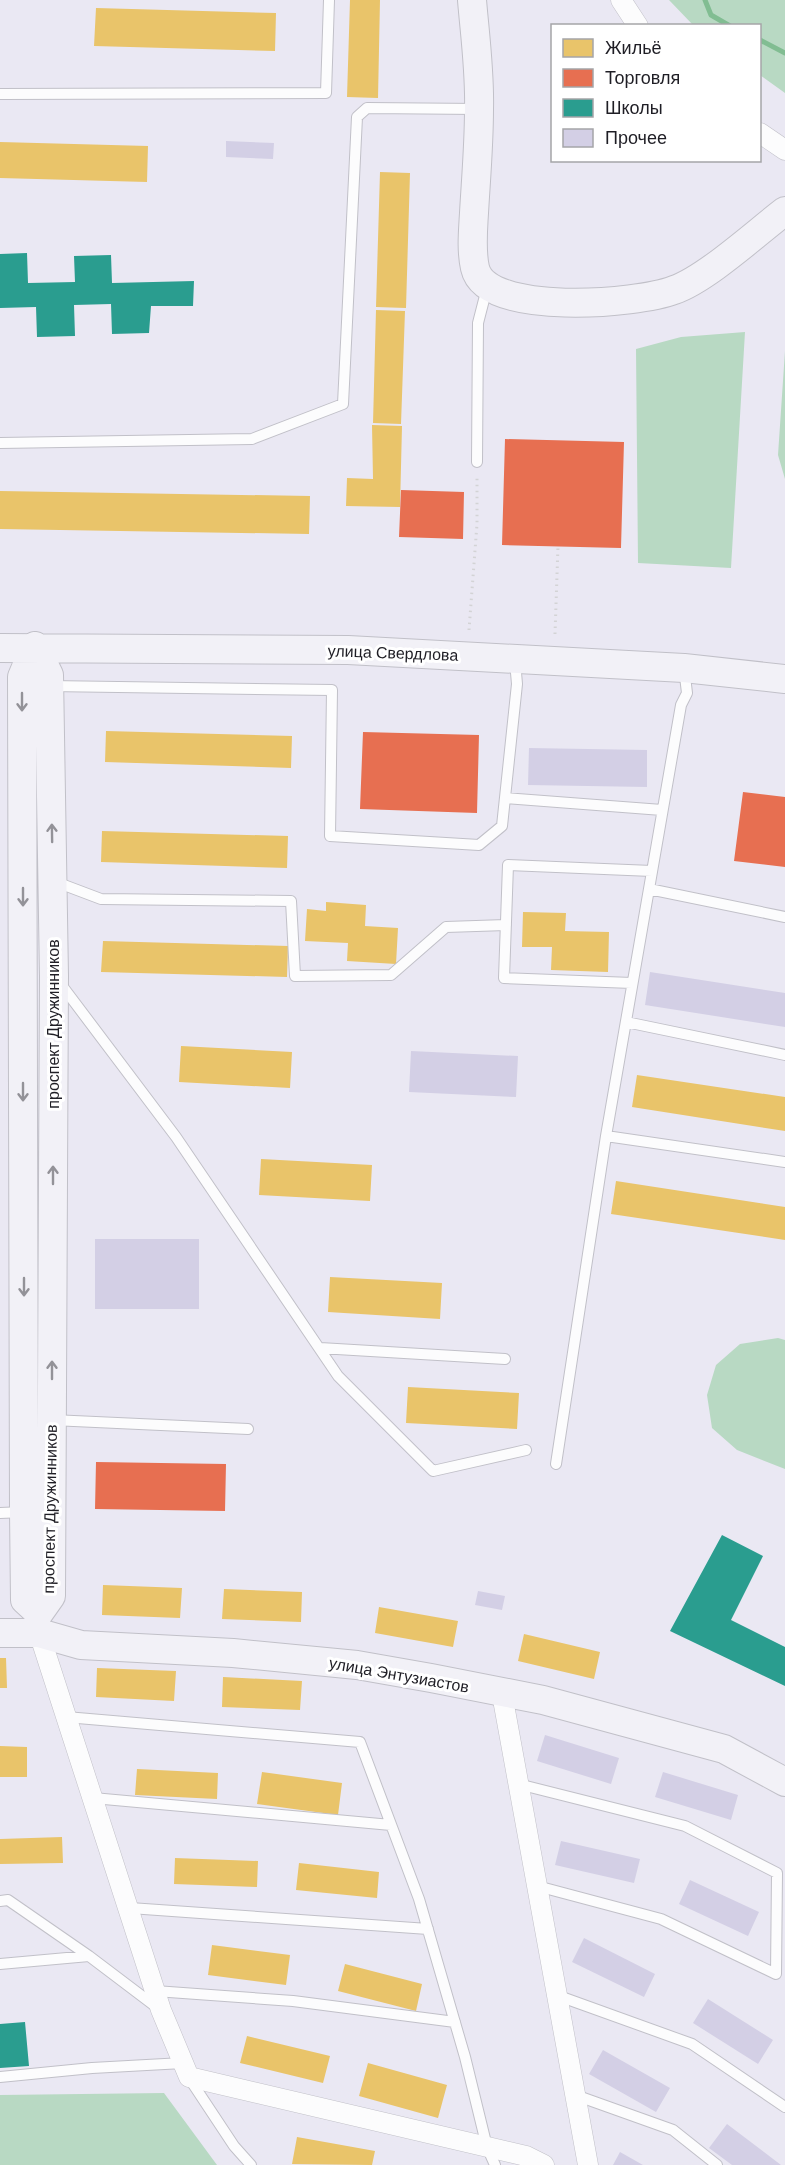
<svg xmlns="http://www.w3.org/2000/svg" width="785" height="2165" viewBox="0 0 785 2165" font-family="'DM Sans',sans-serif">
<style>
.green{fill:#b8d9c3}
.homes{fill:#e9c46a}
.shops{fill:#e76f51}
.schools{fill:#2a9d8f}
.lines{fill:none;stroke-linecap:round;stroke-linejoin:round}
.stream{stroke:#81bd92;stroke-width:5}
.building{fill:#d3cfe5}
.lane-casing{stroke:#c1c0c8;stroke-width:12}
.street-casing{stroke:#c1c0c8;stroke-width:21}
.secondary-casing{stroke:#c1c0c8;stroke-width:30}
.path{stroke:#d3d3d5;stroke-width:3;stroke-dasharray:1.5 4.5;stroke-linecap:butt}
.lane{stroke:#fcfcfd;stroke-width:10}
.street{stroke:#fcfcfd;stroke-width:20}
.secondary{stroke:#f2f1f7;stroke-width:28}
.oneway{stroke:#939298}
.labels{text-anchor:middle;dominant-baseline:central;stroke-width:6;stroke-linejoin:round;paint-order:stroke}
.street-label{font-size:16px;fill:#1f1e25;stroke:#fff}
</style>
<rect width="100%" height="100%" fill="#eae8f3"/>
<path class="green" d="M669 0H785V93L760 75V26L693 25Z
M745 332 731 568 638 563 636 349 681 337Z
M785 351V479L778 455Z
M778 1338 785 1340V1469L737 1450 712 1428 707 1395 716 1365 740 1344Z
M164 2093 217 2165H0V2095Z"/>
<path class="homes" d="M350 0H380L378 98 347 97Z
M96 8 276 13 275 51 94 46Z
M0 142 148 146 147 182 0 178Z
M380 172 410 173 406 308 376 307Z
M376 310 405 311 401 424 373 423Z
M372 425 402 426 400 507 346 506 347 478 373 479Z
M0 491 310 496 309 534 0 529Z
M106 731 292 736 291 768 105 762Z
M102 831 288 836 287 868 101 862Z
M326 902 366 905 365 926 398 928 396 964 347 961 348 943 305 941 307 909 326 911Z
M523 912 566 913 565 931 609 932 608 972 551 970 552 947H522Z
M103 941 288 946 287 977 101 972Z
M181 1046 292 1052 290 1088 179 1082Z
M637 1075 785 1097V1131L632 1107Z
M261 1159 372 1165 370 1201 259 1195Z
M616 1181 785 1207V1240L611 1214Z
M330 1277 442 1283 440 1319 328 1312Z
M408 1387 519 1393 517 1429 406 1423Z
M103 1585 182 1588 180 1618 102 1615Z
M224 1589 302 1592 301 1622 222 1619Z
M379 1607 458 1621 453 1647 375 1633Z
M524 1634 600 1652 594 1679 518 1661Z
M0 1658H6L7 1688H0Z
M97 1668 176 1671 174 1701 96 1697Z
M223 1677 302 1681 300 1710 222 1707Z
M0 1746 27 1747V1777H0Z
M137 1769 218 1773 217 1799 135 1795Z
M262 1772 342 1783 338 1815 257 1804Z
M62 1837 63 1863 0 1864V1839Z
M175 1858 258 1861 257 1887 174 1884Z
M299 1863 379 1872 377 1898 296 1890Z
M212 1945 290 1955 286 1985 208 1975Z
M345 1964 422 1984 416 2011 338 1991Z
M247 2036 330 2056 323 2083 240 2063Z
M368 2063 447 2085 438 2118 359 2096Z
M297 2137 375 2151 372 2165 292 2164Z"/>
<path class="shops" d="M505 439 624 442 621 548 502 545Z
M401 490 464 492 463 539 399 537Z
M363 732 479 735 477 813 360 809Z
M743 792 785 797V867L734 861Z
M96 1462 226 1464 225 1511 95 1509Z"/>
<path class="schools" d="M27 253 28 283 75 282 74 256 111 255 112 283 194 281 193 306H151L149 333 112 334 111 304 74 305 75 336 37 337 36 307 0 308V254Z
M722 1535 763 1556 731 1620 785 1647V1686L670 1631Z
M25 2022 29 2066 0 2068V2024Z"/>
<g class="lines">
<path class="stream" d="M705 0 711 15 730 26
M760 40 785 53"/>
</g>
<path class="building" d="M226 141 274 143 273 159 226 157Z
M529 748 647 750V787L528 785Z
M650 972 785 993V1027L645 1005Z
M411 1051 518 1056 516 1097 409 1092Z
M95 1239H199V1309H95Z
M478 1591 505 1596 502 1610 475 1605Z
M545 1735 619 1758 611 1784 537 1761Z
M663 1772 738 1795 731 1820 655 1797Z
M561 1841 640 1859 634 1883 555 1865Z
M690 1880 759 1912 748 1936 679 1904Z
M584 1938 655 1974 644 1997 572 1962Z
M708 1999 773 2040 758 2064 693 2023Z
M603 2050 670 2088 656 2112 589 2074Z
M727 2124 781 2165H732L709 2148Z
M620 2152 643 2165H613Z"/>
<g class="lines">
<g class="lane-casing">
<path id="lane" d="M0 94 326 93 329 0
M0 443 252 439 343 404 357 117 367 108 479 109
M477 462 478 323 487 288
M49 686 332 690 330 836 479 845 502 826 517 684 515 661
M506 798 662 810
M56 882 101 899 291 901 295 976 391 975 446 927 506 925
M649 889 785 917
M60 983 176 1137 338 1376 433 1471 526 1450
M632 983 504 978 508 865 652 871
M626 1022 785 1055
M606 1136 785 1162
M320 1348 505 1359
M52 1420 248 1429
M556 1464 606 1136 681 705 687 693 684 668
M0 1513 24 1512
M66 1717 360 1742 419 1899 465 2057 487 2147 495 2165
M518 1784 685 1826 777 1873 776 1974 661 1919 537 1886
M93 1798 391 1825
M0 1901 8 1900 89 1956
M130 1908 428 1929
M0 1964 89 1956 159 2009
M155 1991 293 2001 455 2022
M556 1995 692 2044 785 2107
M0 2077 92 2068 183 2063
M189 2078 234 2146 251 2165
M575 2095 673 2130 717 2165"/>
</g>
<g class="street-casing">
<path id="street" d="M621 0 638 26
M760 133 785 150
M39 1633 161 2010 189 2077 526 2156 544 2165
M502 1694 588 2165"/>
</g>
<g class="secondary-casing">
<path id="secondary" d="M472 0C475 36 480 72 479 109 479 144 476 178 474 213 473 231 471 250 475 268 486 317 638 304 674 290 706 279 756 233 785 211
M35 646 22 677 24 1512 25 1600 39 1613
M35 646 49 675 54 976 51 1596 39 1613
M0 648 348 650 684 668 785 679
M0 1633H39L81 1645 233 1653 357 1665 431 1678 543 1700 724 1749 785 1782"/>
</g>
<path class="path" d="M469 630 477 524V476
M555 634 558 546"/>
<use href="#lane" class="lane"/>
<use href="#street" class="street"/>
<use href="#secondary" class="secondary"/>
</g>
<defs><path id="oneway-shaft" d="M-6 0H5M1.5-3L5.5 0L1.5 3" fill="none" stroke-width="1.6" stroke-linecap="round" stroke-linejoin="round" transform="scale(1.5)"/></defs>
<g class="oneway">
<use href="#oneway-shaft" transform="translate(22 702) rotate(90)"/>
<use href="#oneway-shaft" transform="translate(52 833) rotate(-91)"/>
<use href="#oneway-shaft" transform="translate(23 897) rotate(90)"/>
<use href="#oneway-shaft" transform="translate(23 1092) rotate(90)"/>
<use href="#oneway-shaft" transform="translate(53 1175) rotate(-90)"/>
<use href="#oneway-shaft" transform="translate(24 1287) rotate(90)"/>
<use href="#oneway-shaft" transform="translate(52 1370) rotate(-90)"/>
</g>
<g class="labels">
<g class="street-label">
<text transform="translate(393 653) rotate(2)">улица Свердлова</text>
<text transform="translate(53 1024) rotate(-90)">проспект Дружинников</text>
<text transform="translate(50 1509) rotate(-89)">проспект Дружинников</text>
<text transform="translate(399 1675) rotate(10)">улица Энтузиастов</text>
</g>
</g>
<rect x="551" y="24" width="210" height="138" fill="#ffffff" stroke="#a5a5a8" stroke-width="1.5"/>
<rect x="563" y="39" width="30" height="18" fill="#e9c46a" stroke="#a5a5a8" stroke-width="1.5"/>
<text x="605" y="54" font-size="18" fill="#1f1e25">Жильё</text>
<rect x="563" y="69" width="30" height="18" fill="#e76f51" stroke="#a5a5a8" stroke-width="1.5"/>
<text x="605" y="84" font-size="18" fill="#1f1e25">Торговля</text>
<rect x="563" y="99" width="30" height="18" fill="#2a9d8f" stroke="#a5a5a8" stroke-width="1.5"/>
<text x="605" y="114" font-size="18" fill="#1f1e25">Школы</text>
<rect x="563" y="129" width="30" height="18" fill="#d3cfe5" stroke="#a5a5a8" stroke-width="1.5"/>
<text x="605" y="144" font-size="18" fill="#1f1e25">Прочее</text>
</svg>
